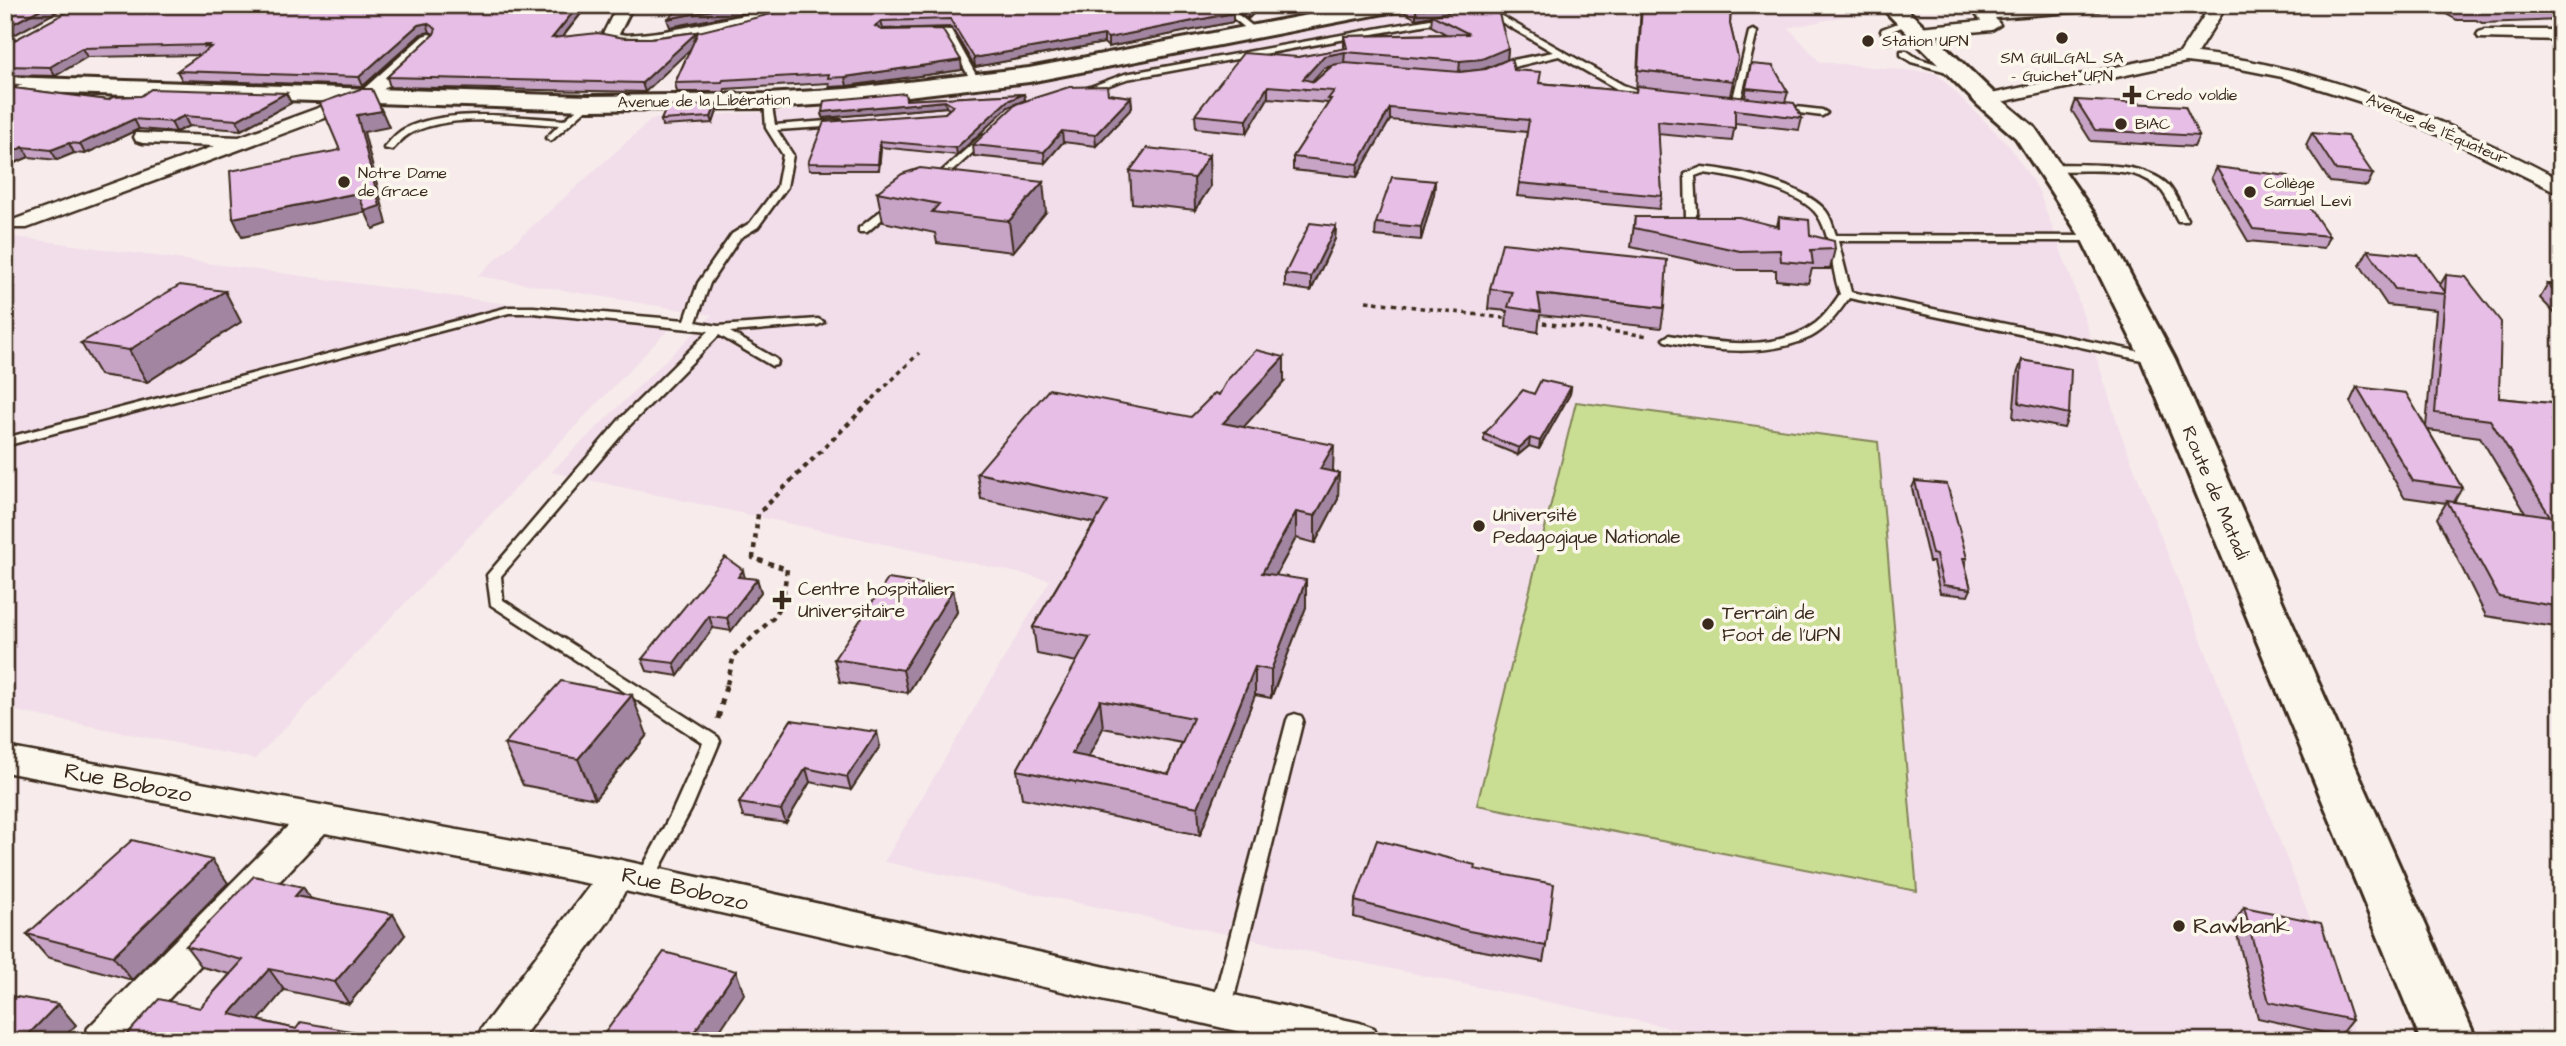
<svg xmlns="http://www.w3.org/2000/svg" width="2566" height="1046" viewBox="0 0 2566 1046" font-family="'Architects Daughter',sans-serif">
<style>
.built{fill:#f2deea}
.green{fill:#cade93;stroke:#828458;stroke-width:2}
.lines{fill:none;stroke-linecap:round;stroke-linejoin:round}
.lane-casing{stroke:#3b2a1e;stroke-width:5}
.street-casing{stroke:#3b2a1e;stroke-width:5}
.primary-casing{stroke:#3b2a1e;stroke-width:6}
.highway-casing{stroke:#3b2a1e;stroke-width:6}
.path-far2{stroke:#3b2a1e;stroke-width:3.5;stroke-dasharray:4.5 4.5;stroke-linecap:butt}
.path-far1{stroke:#3b2a1e;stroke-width:4.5;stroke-dasharray:5 5;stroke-linecap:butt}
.path{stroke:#3b2a1e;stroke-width:5;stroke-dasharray:7 7;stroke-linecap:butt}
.lane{fill:#fbf7ec;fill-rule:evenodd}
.street{fill:#fbf7ec;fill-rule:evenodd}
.primary{fill:#fbf7ec;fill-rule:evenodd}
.highway{fill:#fbf7ec;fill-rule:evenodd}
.wall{fill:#c7a3c6;stroke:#3b2a1e;stroke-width:2;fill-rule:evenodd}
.shaded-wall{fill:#a285a1;stroke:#3b2a1e;stroke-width:2}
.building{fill:#e7bee6;stroke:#3b2a1e;stroke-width:2;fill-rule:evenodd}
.poi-dot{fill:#3b2a1e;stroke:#fbf7ec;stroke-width:2.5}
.labels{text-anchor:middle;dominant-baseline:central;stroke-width:7;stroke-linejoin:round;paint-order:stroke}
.far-poi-label{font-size:16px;fill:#3b2a1e;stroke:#fbf7ec;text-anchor:start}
.far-street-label{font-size:16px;fill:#3b2a1e;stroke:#fbf7ec}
.street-label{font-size:19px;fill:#3b2a1e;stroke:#fbf7ec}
.poi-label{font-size:19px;fill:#3b2a1e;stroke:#fbf7ec;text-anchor:start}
.near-street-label{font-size:23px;fill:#3b2a1e;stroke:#fbf7ec}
.near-poi-label{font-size:23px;fill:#3b2a1e;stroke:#fbf7ec;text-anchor:start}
</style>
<rect width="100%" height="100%" fill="#f7eceb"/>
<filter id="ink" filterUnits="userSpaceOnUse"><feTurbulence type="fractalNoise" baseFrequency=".0143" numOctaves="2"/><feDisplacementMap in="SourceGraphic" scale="14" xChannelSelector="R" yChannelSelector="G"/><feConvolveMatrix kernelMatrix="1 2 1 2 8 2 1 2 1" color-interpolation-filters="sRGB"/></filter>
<g filter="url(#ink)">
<path class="built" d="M1424 5H1856L1866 12 1789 28 1820 62 1936 73 2008 144 2038 189 2071 277 2121 434 2358 1041H1733L884 862 1050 580 551 472 712 315 477 276 652 119 827 108 1018 84Z
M8 236 672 326 255 759 5 709V237Z"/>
<path class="green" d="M1576 402 1878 442 1917 891 1477 805Z"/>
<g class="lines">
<g class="lane-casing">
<path id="lane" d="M1217 5H1226L1261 33 1254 35Z
M1472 5H1482L1623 85 1652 95 1648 98 1617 89 1559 56 1493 72V68L1513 60 1553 52Z
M1447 16 1451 18 1450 20 1127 79 1083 94 1079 91 1125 74Z
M1906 20 1913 22 1890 32 1895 41 1888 43 1881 31 1882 29Z
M924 29 951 30 980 82 979 84 972 82 945 34 927 33H924Z
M1753 30 1757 32 1740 103 1736 106 1732 103 1749 32Z
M1901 51H1907L1917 58 1962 72 1958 75 1911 62 1901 55Z
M764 99 771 101 775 125 840 120 845 123 840 126 777 130 793 155 787 187 758 227 740 238 710 283 696 322 718 326 818 319 824 322 818 325 730 332 776 359 778 362 776 365 772 366 719 335 630 425 501 576 503 600 718 737 720 741 691 810 651 885 645 887 639 885 636 880 673 810 703 743 491 605 487 575 620 419 709 331 533 313H509L5 446V438L509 307H533L685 320 698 283 732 234 750 223 777 187 783 155 766 128Z
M588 100 592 103 591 105 551 141 546 138 559 125C513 122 456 113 413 132 404 136 398 144 392 150L384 148C390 141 396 133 404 129 448 107 517 117 564 120Z
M1779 105 1822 110 1827 113 1822 116 1776 110 1775 108Z
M982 135 990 137 938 184H932V180Z
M2049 164C2082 165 2143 160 2168 185 2177 195 2181 208 2187 219L2186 221H2178C2172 211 2168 196 2159 188 2130 161 2081 175 2046 169V165Z
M1702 167C1735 170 1802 184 1825 210 1831 217 1833 227 1836 235L2100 236V240L2096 241H1838L1851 292 2156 355 2162 359 2156 363 1849 298C1838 313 1828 328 1811 337 1769 357 1709 352 1665 341L1663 339 1669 335C1715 343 1776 353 1816 323 1826 315 1833 304 1840 294 1831 270 1832 238 1818 216 1801 190 1732 176 1703 173L1695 176 1697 213 1694 219H1686L1685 174Z
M896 199 901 202 900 204 867 232H859V228Z
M1295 714 1301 716 1303 720 1231 1010 1228 1016 1221 1019 1214 1016 1211 1010 1287 720 1289 716Z"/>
</g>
<g class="street-casing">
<path id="street" d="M612 5H628L631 10 619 34 627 35C694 32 759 5 825 5L822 8C764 23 661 56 603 41L601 38 615 10Z
M2037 5H2107L2099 10 1995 18 2000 25 1992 30 1919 37 1911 32 1919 27 1981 21 1974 12 1982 7Z
M2211 5H2227L2197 53C2328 68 2445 120 2561 180V194L2465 147 2374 106 2282 77 2236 68 2186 62 1987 105 1978 100 1987 95 2180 53Z
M2485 30H2561V40L2479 38 2477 35 2479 32Z
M429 34 435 36 437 39 435 42 371 101 27 228H13L10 224 13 220 215 146 143 143 136 141 134 137 136 133 239 137 359 93 423 36Z
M5 747 616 859 1360 1023 1374 1028 1380 1041H1280L625 891 610 919 520 1041H476L482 1028 591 884 325 833 129 1041H82L88 1028 288 826 5 772Z"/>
</g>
<g class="primary-casing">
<path id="primary" d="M1879 5H1902L1996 95 2035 128 2111 238 2175 359 2477 1041H2421L2141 359 2081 238 2016 138 1978 105Z"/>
</g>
<g class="highway-casing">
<path id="highway" d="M1360 5H1405L1403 10 1395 11 1029 82 847 103 767 108 588 110 5 91V77L588 96 767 94 847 89 1029 68Z"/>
</g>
<path class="path-far2" d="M1366 301 1511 319
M1534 322 1650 336
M873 399 919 353"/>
<path class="path-far1" d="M727 684 734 655 774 617 783 598 787 569 753 558 758 514 875 397"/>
<path class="path" d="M718 719 727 682"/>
<use href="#lane" class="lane"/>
<use href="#street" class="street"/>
<use href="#primary" class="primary"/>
<use href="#highway" class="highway"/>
</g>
<path class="wall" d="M588 5 563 37 651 38 697 32V33L807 5 1233 13V22L1108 47 1104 43 975 67 951 27 883 29 962 70 847 86 830 87 829 83 725 89 724 92H677L675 83 690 49 645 92 390 87 387 77 434 34 430 32 421 34 363 86 182 80 177 71 200 55 87 57 55 76 5 75V45Z
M1231 5H1262L1248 19Z
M1404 5H1477L1474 7 1483 6 1482 5H1507L1495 8V11L1508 48 1507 60 1514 70 1540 83 1636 92 1641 5H1731L1730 24 1738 58 1730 96 1745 98 1751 64 1788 92 1785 102 1802 118 1799 130 1735 123 1732 141 1658 134 1662 196 1659 209 1517 196 1527 132 1390 120 1357 177 1293 170V157L1328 104V103L1268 98 1247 133 1196 128 1195 115 1298 57 1344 49V36L1446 34 1431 26 1432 16 1416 19 1404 12ZM1331 66 1314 82 1312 81 1324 68Z
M2430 5H2561V20L2482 23 2476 20H2457Z
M21 89 108 100 286 93 291 103 241 130 189 126 176 132 139 129 85 154 74 153 57 160 29 157 5 167Z
M1024 94 1025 100 1008 107 957 155 881 147 879 170H809L808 163 945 113 949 109 946 107 823 118 822 112 906 100Z
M1108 94 1131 97 1132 108 1096 146 1063 142 1045 163 974 156 973 145Z
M2076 100 2199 136 2194 147 2091 141 2072 111Z
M717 111 713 123 662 126 661 120Z
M2312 133 2373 174 2367 186 2330 182 2306 145Z
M1147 148 1210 187 1195 210 1132 203 1130 171Z
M2216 167 2329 236 2324 248 2248 241 2211 178Z
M1435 181 1434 194 1421 240 1375 236 1376 223Z
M877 192 1046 212 1013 252 937 243 935 233 883 222Z
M1635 217 1777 226 1779 217 1835 249 1830 269H1812L1808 283 1776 280V270H1736L1631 247Z
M1336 226 1335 239 1311 291 1285 287V274Z
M2368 250 2440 285 2446 275 2499 398 2561 404V628L2486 616 2437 518 2446 503 2404 497 2350 402 2357 387 2426 427 2436 310 2387 305 2360 265ZM2428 430 2480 437 2525 512 2454 502 2462 488Z
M2548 284 2561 285V320L2540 298Z
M1490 289 1664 308 1661 328 1540 315 1538 332 1506 327 1507 311 1488 309Z
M241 322 147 382 100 375 81 343Z
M2022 360 2069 414 2064 428 2013 418 2017 374Z
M1284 382 1243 427 1333 470V472L1338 499 1315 543 1296 538 1276 575 1306 607 1271 698 1255 695 1200 835 1022 798 1017 770 1077 662 1037 654 1033 627 1094 523 981 499 977 473 1191 417 1219 395ZM1103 728 1182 743 1169 774 1088 757Z
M1571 387 1570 394 1539 449 1529 446 1518 455 1484 441V434L1534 394Z
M1915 481 1967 558 1965 564 1971 589 1968 596 1940 593 1933 562H1929L1912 488Z
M745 578 757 579 761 592 731 631 713 628 678 676 647 671 642 659Z
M953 589 957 612 908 693 840 682 834 659Z
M791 720 880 746 851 790 810 782 786 823 743 817 739 803Z
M647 735 595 799 523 785 504 744Z
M1474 869 1546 946 1543 962 1467 948 1354 917 1355 901Z
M228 883 132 980 47 957 27 934Z
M303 887 310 898 405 935 349 1004 284 990 258 1020 296 1029 395 1039 396 1041H121L200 1008 230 974 202 967 186 946Z
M2244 907 2352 1020 2339 1036 2258 1018 2234 923Z"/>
<path class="shaded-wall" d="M48 5H69L5 40V28Z
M579 5H588L554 47 552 38Z
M737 5H792L775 7 670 27 667 19Z
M1253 5H1262L1248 19 1247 10Z
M1283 5H1302L1283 9Z
M1442 5H1477L1474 8 1416 19V10Z
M1495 5H1507L1495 8Z
M1233 13V22L1108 47V38Z
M881 21 883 29 877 35 875 26Z
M427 23 430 32 421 34 363 86 359 77 418 25Z
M697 32 699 41 645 92 642 83Z
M1104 35V43L975 67 974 58Z
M82 48 87 57 55 76 50 67Z
M1508 48 1507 60 1481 70 1459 72 1460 61Z
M1345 52 1344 63 1324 68 1305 89 1303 79 1324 56Z
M961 60 962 70 847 86 845 77Z
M1268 86V98L1247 133V120Z
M286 93 291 103 241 130 237 120Z
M1024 94 1025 100 1008 107 957 155 956 148 1007 101Z
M1131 97 1132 108 1096 146 1095 135Z
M945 101 946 107 823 118 822 112Z
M716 105 717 111 713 123 711 117Z
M1390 108V120L1357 177 1358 164Z
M382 111 389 127 364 132 387 224 373 229 365 211 357 115Z
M184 116 189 126 176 132 171 122Z
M134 119 139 129 85 154 80 144Z
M1062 131 1063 142 1045 163 1044 152Z
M880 141 881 147 879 170 878 164Z
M69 143 74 153 57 160 51 150Z
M23 147 29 157 5 167V155Z
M1209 155 1210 187 1195 210 1194 178Z
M1435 181 1434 194 1421 240V227Z
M1043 182 1046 212 1013 252 1009 221Z
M358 193 366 212 242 237 233 218Z
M1336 226 1335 239 1311 291V277Z
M225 291 241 322 147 382 129 350Z
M1284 357V382L1224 449 1223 423Z
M1571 387 1570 394 1539 449 1540 441Z
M1530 438 1529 446 1518 455 1519 448Z
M1334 445 1333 470 1320 495V469Z
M1339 473 1338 499 1315 543V516Z
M1296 512V538L1262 600V573Z
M743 570 746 583 738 577Z
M757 579 761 592 731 631 727 618Z
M1306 580V607L1271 698V670Z
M953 589 957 612 908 693 903 670Z
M709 616 713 628 678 676 674 663Z
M1255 667V695L1200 835 1198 807Z
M632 695 647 735 595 799 578 759Z
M1100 700 1103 728 1076 782 1072 754Z
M877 732 880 746 851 790 847 777Z
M806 768 810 782 786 823 781 810Z
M212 860 228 883 132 980 113 956Z
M303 887 317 909 295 896Z
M393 914 405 935 349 1004 335 982Z
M269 969 284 990 246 1036 230 1014Z
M736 971 744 994 713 1041H688Z
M58 1004 76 1025 60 1041H22Z"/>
<path class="building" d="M5 5H48L5 28Z
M80 5H579L552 38 598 33 624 38H651L697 32 642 83 387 77 434 34 436 29 427 23 418 25 359 77 177 71 211 47H206L209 45 82 48 50 67 5 66V45Z
M685 5H737L667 19Z
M807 5H1224L1233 13 1108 38 1104 35 974 58 950 19 881 21 875 26 882 30 942 29 961 60 845 77 828 78 829 74 723 80 722 82 675 83 698 32Z
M1241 5H1253L1247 10Z
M1407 5H1442L1416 10Z
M1642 5H1731L1730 24 1738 58 1733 81 1638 70Z
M2455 5H2561V9L2487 12 2481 9H2462Z
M1484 6 1499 14 1508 48 1482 59 1460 61 1345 52 1324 56 1303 79 1314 82 1333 65 1345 63 1460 72 1486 69 1511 58 1514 70 1541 72 1539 83 1636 92 1637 86 1794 103 1802 118 1735 110V128L1658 121 1662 196 1519 183 1529 120 1390 108 1358 164 1293 157 1331 99H1328L1334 91 1268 86 1247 120 1195 115 1243 53 1298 57 1347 48 1344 36 1469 34 1432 15Z
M1751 64 1773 66 1788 92 1746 88Z
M5 84 19 85 13 88 108 100 113 97 141 96 151 89 286 93 237 120 184 116 171 122 134 119 80 144 69 143 51 150 23 147 5 155Z
M1107 86 1108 94 1131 97 1095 135 1062 131 1044 152 973 145 1016 104 1031 99 1069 87Z
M360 89H372L382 111 357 115 380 206 365 211 358 193 233 218 230 171 340 150 320 103Z
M905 93 906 100 1024 94 1007 101 956 148 880 141 878 164 808 163 824 122 945 113 953 106 945 101 822 112 824 101Z
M2076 100 2185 106 2199 136 2095 130Z
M716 105 711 117 661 120 667 106Z
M2312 133 2347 136 2373 174 2336 170Z
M1147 148 1209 155 1194 178 1130 171Z
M2216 167 2288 176 2329 236 2253 229Z
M920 168 1043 182 1009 221 932 212 939 204 877 192 902 174Z
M1392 177 1435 181 1421 227 1376 223Z
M1635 217H1739L1779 227V217L1809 220 1810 235 1834 241 1835 249 1811 250 1813 264 1781 261 1780 250 1740 251 1634 228Z
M1310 223 1336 226 1311 277 1285 274Z
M1502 243 1667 260 1664 308 1538 294 1541 312 1508 307 1513 292 1490 289Z
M2368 250 2418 255 2445 292 2446 275 2466 277 2501 322 2499 398 2561 404V607L2499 597 2447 501 2550 516 2490 420 2435 413 2445 294 2395 289Z
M2548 284 2561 285V298Z
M180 285 225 291 129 350 81 343Z
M1256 350 1284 357 1223 423 1334 445 1320 469 1339 473 1315 516 1296 512 1262 573 1306 580 1271 670 1255 667 1198 807 1017 770 1090 637 1033 627 1108 501 977 473 1049 389 1191 417 1215 393 1219 395 1227 380ZM1100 700 1193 718 1169 774 1072 754Z
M2022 360 2071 369 2069 414 2019 403Z
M1541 380 1571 387 1540 441 1530 438 1519 448 1484 434 1523 390 1534 394Z
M2357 387 2406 393 2462 488 2413 481Z
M1915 481 1947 484 1967 558H1963L1971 589 1943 585 1936 555 1932 554Z
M725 557 743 570 738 577 757 579 727 618 709 616 674 663 642 659Z
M888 579 953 589 903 670 834 659Z
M561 681 632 695 578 759 504 744Z
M791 720 877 732 847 777 806 768 781 810 739 803Z
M132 840 212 860 113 956 27 934Z
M1377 840 1475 865 1474 869 1554 884 1546 946 1469 931 1355 901Z
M254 876 303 887 295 896 393 914 335 982 269 969 230 1014 296 1029 301 1022 395 1039 394 1041H121L159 999 200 1008 243 960 186 946Z
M2244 907 2321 923 2352 1020 2269 1002Z
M664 952 736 971 688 1041H599Z
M5 995 58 1004 22 1041H5Z"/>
</g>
<g class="poi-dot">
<circle cx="2062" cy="38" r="7"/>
<circle cx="1868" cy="41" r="7"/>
<path d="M2128.5 84.5h7v7h7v7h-7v7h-7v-7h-7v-7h7z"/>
<circle cx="2121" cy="124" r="7"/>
<circle cx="344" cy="182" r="7"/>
<circle cx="2250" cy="192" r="7"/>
<circle cx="1479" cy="526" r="7"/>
<path d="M778.5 589.5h7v7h7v7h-7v7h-7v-7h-7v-7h7z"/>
<circle cx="1708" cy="624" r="7"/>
<circle cx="2179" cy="926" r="7"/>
</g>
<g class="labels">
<g class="far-poi-label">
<text x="1882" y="41">Station UPN</text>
<text x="2062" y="58" text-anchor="middle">SM GUILGAL SA<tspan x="2062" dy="18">- Guichet UPN</tspan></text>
<text x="2146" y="95">Credo voldie</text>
<text x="2135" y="124">BIAC</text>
<text x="358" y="173">Notre Dame<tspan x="358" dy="18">de Grace</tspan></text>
<text x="2264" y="183">Collège<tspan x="2264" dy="18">Samuel Levi</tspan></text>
</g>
<g class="far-street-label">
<text transform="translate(704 101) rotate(-1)">Avenue de la Libération</text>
<text transform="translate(2437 129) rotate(24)">Avenue de l'Équateur</text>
</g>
<g class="street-label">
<text transform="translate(2215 493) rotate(67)">Route de Matadi</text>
</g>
<g class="poi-label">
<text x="1493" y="515">Université<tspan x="1493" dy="22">Pedagogique Nationale</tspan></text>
<text x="798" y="589">Centre hospitalier<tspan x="798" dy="22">Universitaire</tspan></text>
<text x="1722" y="613">Terrain de<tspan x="1722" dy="22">Foot de l'UPN</tspan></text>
</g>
<g class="near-street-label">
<text transform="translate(128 783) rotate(11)">Rue Bobozo</text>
<text transform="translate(685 889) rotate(13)">Rue Bobozo</text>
</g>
<g class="near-poi-label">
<text x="2193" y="926">Rawbank</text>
</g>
</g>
<rect width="2566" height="1046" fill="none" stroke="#fbf7ec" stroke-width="28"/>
<rect x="14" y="14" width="2538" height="1018" fill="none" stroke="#3b2a1e" stroke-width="2.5" filter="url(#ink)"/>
</svg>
